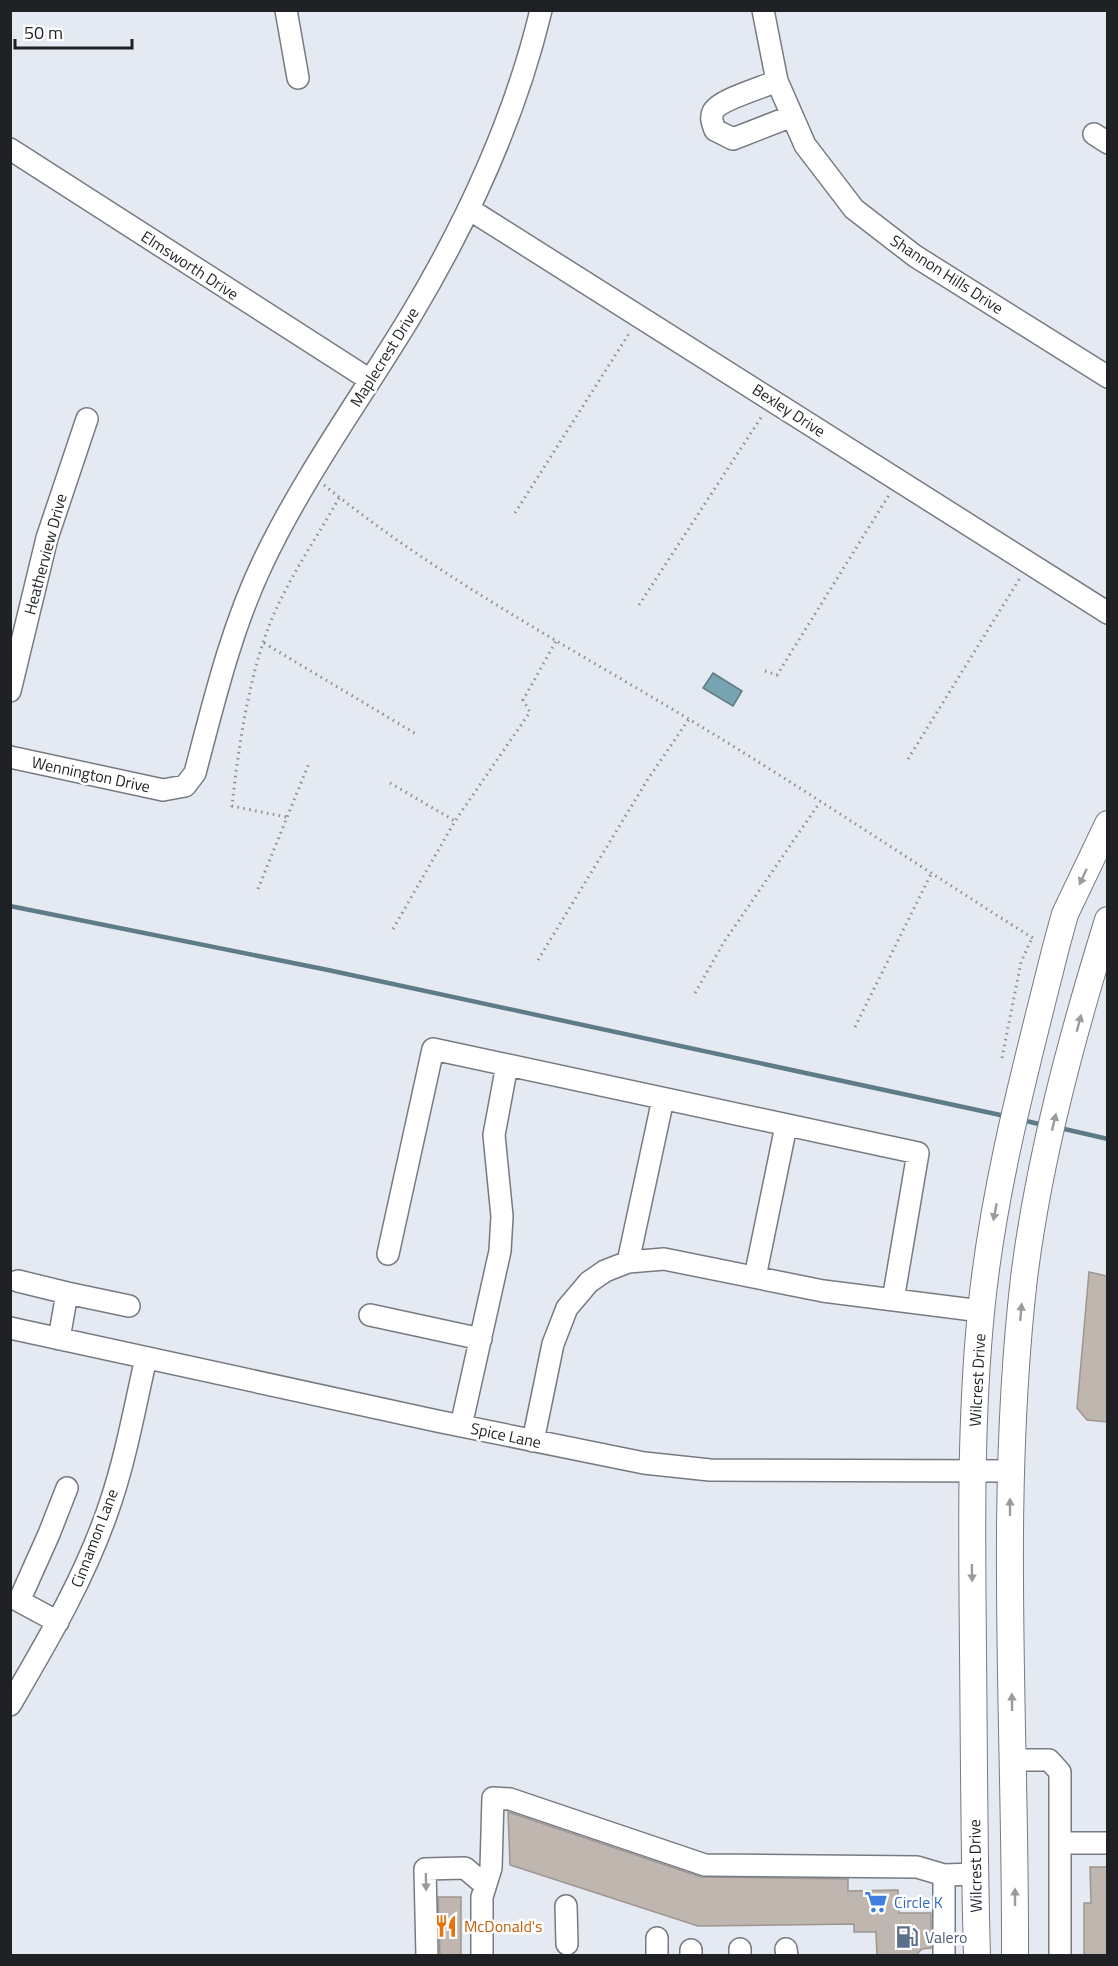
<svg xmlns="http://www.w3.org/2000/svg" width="1118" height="1966" viewBox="0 0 1118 1966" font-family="'Titillium Web',sans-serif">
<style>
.water{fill:#78a3b1;stroke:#5d7c87;stroke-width:1.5}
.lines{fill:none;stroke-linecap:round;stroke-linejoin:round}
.stream{stroke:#5d7c87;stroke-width:4.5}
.building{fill:#bfb6b0;stroke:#9e9590;stroke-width:1.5}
.minor-casing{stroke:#767b83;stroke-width:24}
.major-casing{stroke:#767b83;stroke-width:28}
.path{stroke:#8c9096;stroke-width:3;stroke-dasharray:1.5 4.5;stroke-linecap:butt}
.minor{stroke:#fff;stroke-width:21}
.major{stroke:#fff;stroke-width:26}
.oneway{fill:#9a9b9c}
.labels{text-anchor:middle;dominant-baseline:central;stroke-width:5;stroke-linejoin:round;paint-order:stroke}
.street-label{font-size:16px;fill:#1f2124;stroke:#fff}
.shop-label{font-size:16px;fill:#366cbe;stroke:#fff;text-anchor:start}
.food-label{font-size:16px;fill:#c56008;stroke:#fff;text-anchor:start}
.service-label{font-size:16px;fill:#4e5e75;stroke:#fff;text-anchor:start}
</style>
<rect width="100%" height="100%" fill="#e4e9f2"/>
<path class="water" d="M713 673 742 691 733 706 703 688Z"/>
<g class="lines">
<path class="stream" d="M10 906 328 970 1005 1116
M1022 1120 1043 1125
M1060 1128 1108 1139"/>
</g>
<path class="building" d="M1089 1272 1107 1276V1422L1087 1420 1077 1408Z
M508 1812 701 1877 848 1879V1891L898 1890 899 1913H931V1948L922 1949 915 1956H877L876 1932H854V1924L698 1926 510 1865Z
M1090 1867H1107V1956H1084V1903H1091Z
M438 1897H461V1956H440Z"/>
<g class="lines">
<g class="minor-casing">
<path id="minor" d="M286 10 298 78
M763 10 777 81 805 145 854 209 915 256 1108 377
M777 81C764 87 718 100 713 112 710 118 713 124 715 130L733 139 792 116
M1094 134 1108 143
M10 149 370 380
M469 209 1108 613
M10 691 47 538 87 419
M10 757 163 790 185 786 195 773C214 701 231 629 263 562 304 476 361 398 410 317 467 222 515 119 541 10
M388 1254 433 1049 918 1153 893 1300
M628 1262 663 1099
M755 1277 786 1126
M18 1281 67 1293
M370 1315 481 1339
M10 1328 437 1421 644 1463 710 1470 1011 1471
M59 1339 67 1293 129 1306
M461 1426 500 1251 502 1216 494 1135 507 1065
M533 1441 553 1344 567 1308 589 1282 605 1271 628 1262 664 1259 823 1291 981 1311
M58 1622 19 1601 49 1534 67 1488
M10 1705C48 1640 86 1576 110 1504 126 1457 135 1406 146 1358
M1013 1760H1049L1060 1772V1956
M1060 1843H1108
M566 1906 567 1944
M657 1938V1956
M740 1949V1956
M786 1949 787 1956
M691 1950V1956
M427 1956 425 1869 465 1868 485 1885
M482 1956V1897L491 1868 493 1798 510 1799 705 1865 917 1867 944 1875 975 1874
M944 1956V1875"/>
</g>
<g class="major-casing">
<path id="major" d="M977 1956C974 1853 974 1751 973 1649 972 1537 970 1424 981 1312 993 1188 1026 1067 1056 947L1065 914 1108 824
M1015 1956C1016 1730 998 1503 1024 1278 1039 1158 1072 1036 1108 920"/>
</g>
<path class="path" d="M324 485C436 576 564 644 687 718 805 789 920 867 1036 940
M515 513 630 332
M639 605 762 416
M264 643 416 734
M765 671 777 675 889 495
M908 759 1020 578
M390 783 455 821
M286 817 232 806C239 742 251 658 280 601 297 566 320 532 339 498
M258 889 309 763
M393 929 455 821 530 712 523 700 556 641
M538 960 648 779 689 719
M695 993 724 942 820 802
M855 1027 931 874
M1002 1058 1021 962 1032 938"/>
<use href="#minor" class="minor"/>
<use href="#major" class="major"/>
</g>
<defs><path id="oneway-solid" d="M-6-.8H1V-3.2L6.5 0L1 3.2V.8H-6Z" transform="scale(1.5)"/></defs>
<g class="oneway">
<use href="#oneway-solid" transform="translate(1083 877) rotate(115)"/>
<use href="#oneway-solid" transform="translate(1079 1023) rotate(-75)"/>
<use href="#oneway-solid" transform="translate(1054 1122) rotate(-77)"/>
<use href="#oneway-solid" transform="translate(995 1212) rotate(101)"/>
<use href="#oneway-solid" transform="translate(1021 1312) rotate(-85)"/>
<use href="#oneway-solid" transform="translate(1010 1507) rotate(-90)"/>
<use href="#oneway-solid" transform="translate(972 1573) rotate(89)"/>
<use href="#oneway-solid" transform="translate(1012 1702) rotate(-91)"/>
<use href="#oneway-solid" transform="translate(426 1882) rotate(89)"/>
<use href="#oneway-solid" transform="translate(1015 1897) rotate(-90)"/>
</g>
<defs>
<g id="supermarket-bare" transform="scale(1.8)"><path d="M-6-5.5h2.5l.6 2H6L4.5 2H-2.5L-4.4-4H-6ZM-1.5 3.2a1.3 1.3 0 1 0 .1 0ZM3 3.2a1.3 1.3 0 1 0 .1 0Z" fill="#3f7fe0" stroke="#fff" stroke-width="2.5" paint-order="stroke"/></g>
<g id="restaurant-bare" transform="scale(1.8)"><path d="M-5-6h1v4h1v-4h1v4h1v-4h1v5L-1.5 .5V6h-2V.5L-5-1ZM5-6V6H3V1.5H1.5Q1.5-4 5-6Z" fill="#e8710a" stroke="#fff" stroke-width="2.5" paint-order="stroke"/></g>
<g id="fuel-bare" transform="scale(1.8)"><path d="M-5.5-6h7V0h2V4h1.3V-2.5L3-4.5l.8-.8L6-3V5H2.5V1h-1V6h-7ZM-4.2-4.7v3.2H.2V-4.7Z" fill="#5c6f8a" stroke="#fff" stroke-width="2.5" paint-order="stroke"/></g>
</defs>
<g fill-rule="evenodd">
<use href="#supermarket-bare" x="876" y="1902"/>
<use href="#restaurant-bare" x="446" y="1926"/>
<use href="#fuel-bare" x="907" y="1937"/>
</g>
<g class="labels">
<g class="street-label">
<text transform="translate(190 265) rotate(33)">Elmsworth Drive</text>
<text transform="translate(947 274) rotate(33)">Shannon Hills Drive</text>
<text transform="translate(384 357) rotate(-58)">Maplecrest Drive</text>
<text transform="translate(789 410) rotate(33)">Bexley Drive</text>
<text transform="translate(45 554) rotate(-75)">Heatherview Drive</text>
<text transform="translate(91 774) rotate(12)">Wennington Drive</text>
<text transform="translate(977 1380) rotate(-87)">Wilcrest Drive</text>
<text transform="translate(506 1435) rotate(12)">Spice Lane</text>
<text transform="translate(94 1538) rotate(-69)">Cinnamon Lane</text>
<text transform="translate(975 1866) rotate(-91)">Wilcrest Drive</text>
</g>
<g class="shop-label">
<text x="894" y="1902">Circle K</text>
</g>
<g class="food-label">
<text x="464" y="1926">McDonald's</text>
</g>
<g class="service-label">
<text x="925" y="1937">Valero</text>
</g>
</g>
<rect width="1118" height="1966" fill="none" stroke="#1f2124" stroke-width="24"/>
<path d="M15 39v9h117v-9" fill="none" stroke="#1f2124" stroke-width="3"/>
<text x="24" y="39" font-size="18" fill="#1f2124" stroke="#ffffff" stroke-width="4.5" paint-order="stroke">50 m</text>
</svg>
